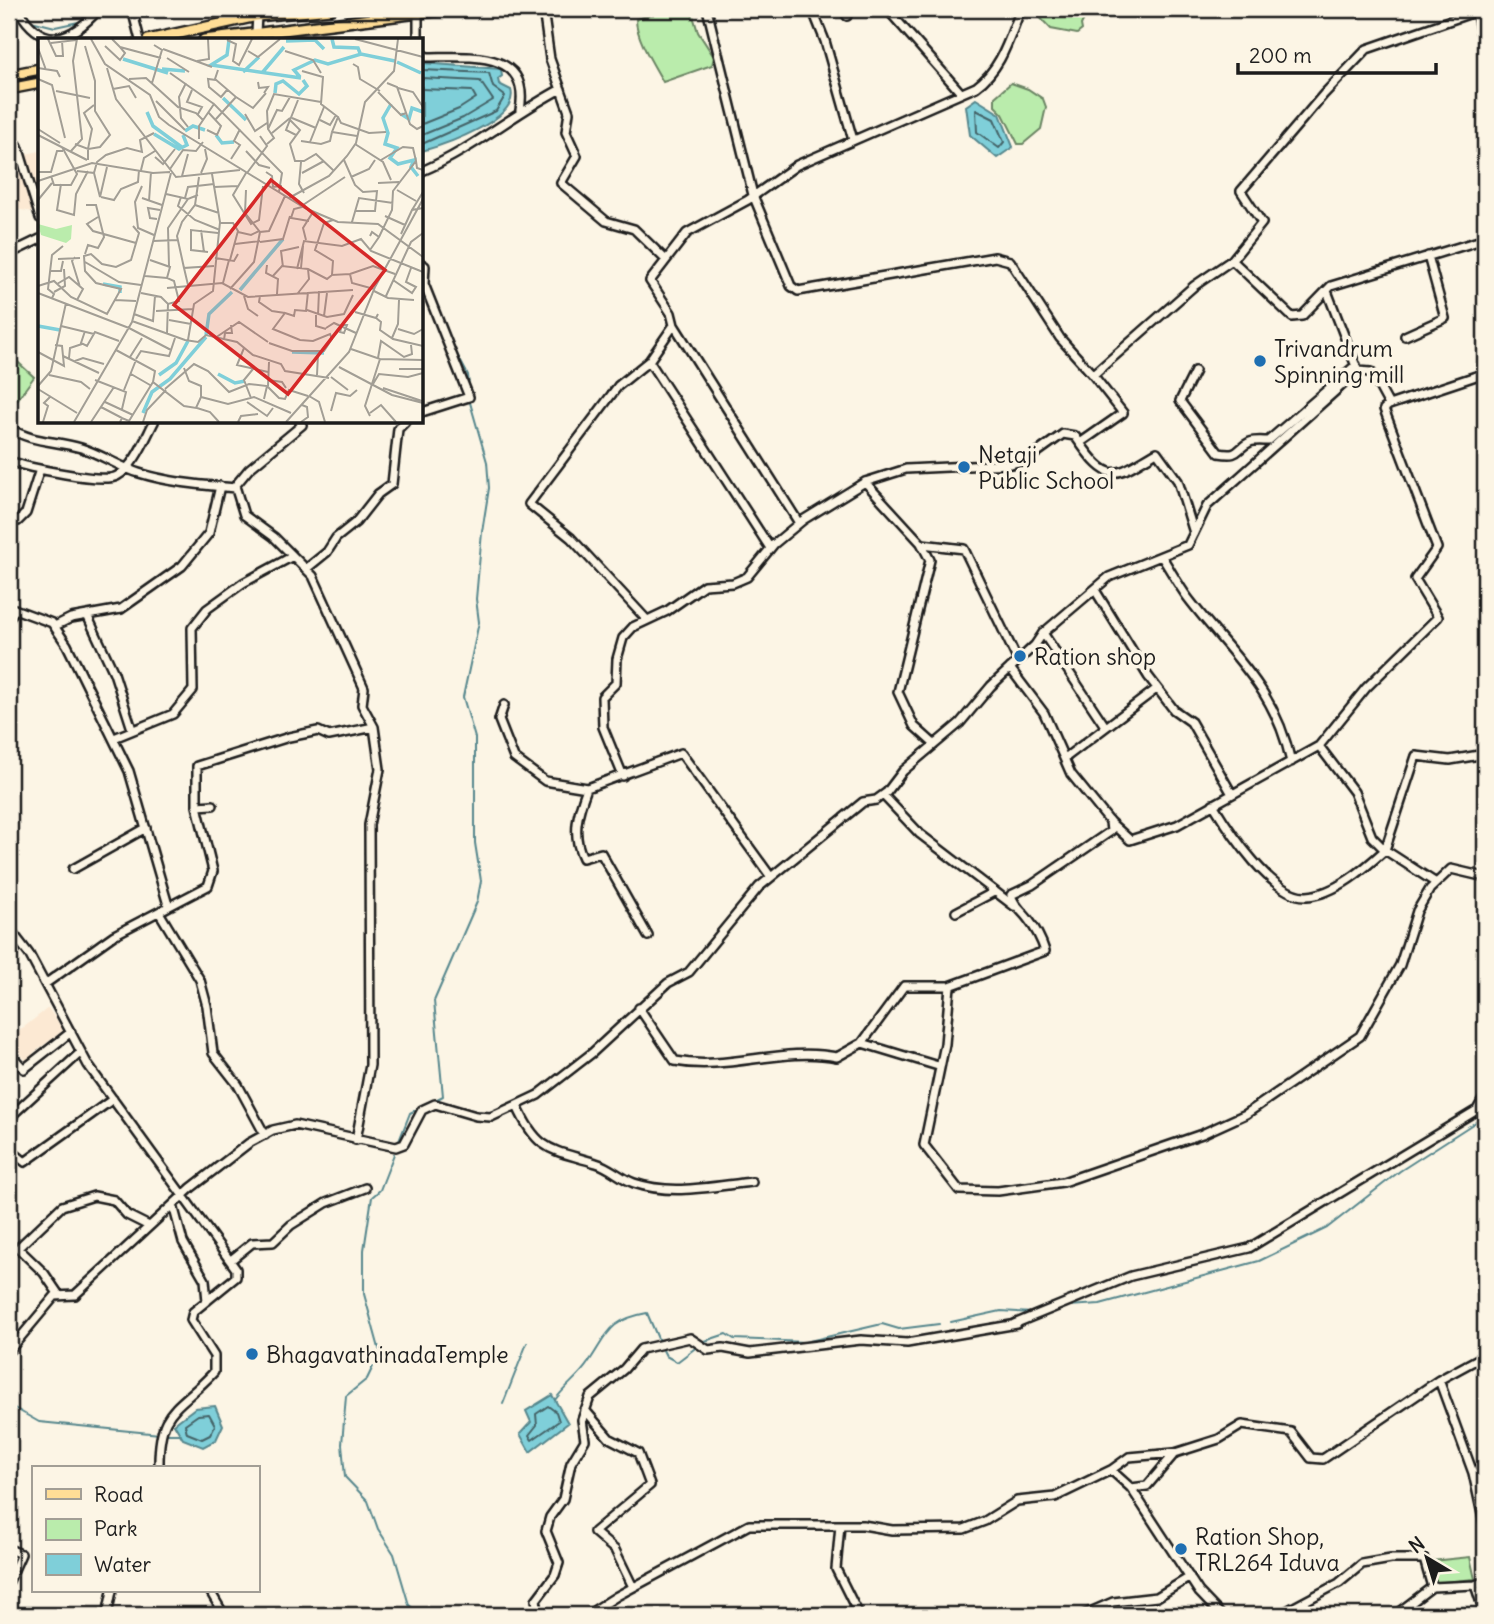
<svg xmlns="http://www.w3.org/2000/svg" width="1494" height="1624" viewBox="0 0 1494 1624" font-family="Delius,sans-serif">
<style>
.built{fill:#fce9d3}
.green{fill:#baecac;stroke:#6b8464;stroke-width:2}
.water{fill:#7fcfd9;stroke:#57878d;stroke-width:2}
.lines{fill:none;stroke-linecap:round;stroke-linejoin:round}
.shore{stroke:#446468;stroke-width:2}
.stream{stroke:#57878d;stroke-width:2}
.minor-casing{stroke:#1c1c1c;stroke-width:12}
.major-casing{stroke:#1c1c1c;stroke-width:14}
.minor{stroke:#fcf5e5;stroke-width:7}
.major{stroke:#ffdd96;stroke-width:9}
.poi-dot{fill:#1f6fb2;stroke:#fcf5e5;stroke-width:2.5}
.labels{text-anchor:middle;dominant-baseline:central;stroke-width:7;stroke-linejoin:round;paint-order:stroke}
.poi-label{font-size:23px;fill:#1c1c1c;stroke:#fcf5e5;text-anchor:start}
.inset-river{fill:none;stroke:#7fcfd9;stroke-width:3.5}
.inset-road{fill:none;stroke:#a29e95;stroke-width:2}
.view{fill:#d62828;fill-opacity:0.15;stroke:#d62828;stroke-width:3.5}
.inset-edge{fill:none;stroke:#1c1c1c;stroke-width:3.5}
</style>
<rect width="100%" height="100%" fill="#fcf5e5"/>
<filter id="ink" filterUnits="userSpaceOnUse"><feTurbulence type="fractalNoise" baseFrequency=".0143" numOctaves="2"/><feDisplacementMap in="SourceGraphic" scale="14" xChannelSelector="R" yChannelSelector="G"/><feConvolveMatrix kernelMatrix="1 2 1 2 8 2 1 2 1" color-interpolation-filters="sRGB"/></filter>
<g filter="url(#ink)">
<path class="built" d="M40 151V213L9 208V158Z
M48 1008 64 1030 33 1053 35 1056 27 1062 9 1039Z"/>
<path class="green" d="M673 9H691L698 32 714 57 712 65 663 82C653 64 636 38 636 19Z
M1032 9H1089L1081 25 1082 30 1077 34 1051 29Z
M1011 83 1028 89 1043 99 1046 107 1041 129 1023 144H1018L1003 114 995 106V97Z
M9 354 34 377 9 411Z
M1470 1557 1475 1579 1433 1583 1432 1561Z"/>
<path class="water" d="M422 63 501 69 502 76 498 79 499 84 511 90C520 119 444 145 422 151Z
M976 99 1000 114 1013 147 997 158 970 135 966 106Z
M552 1395 568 1423 530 1452 520 1434 531 1422 526 1411Z
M215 1406 223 1425 216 1440 203 1447 183 1439 174 1424 195 1408Z"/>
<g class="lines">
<path class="shore" d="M422 70 489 73 493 87 505 96 496 111 422 144
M422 78 480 81 493 100 463 118 422 135
M422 89 472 91 476 98 459 109 422 124
M976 110 994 119 1004 142 999 148 977 132Z
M548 1406 556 1412 559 1421 532 1440 529 1435 537 1425 536 1414Z
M209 1414 215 1425 210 1435 202 1439 187 1433 185 1424 198 1415Z"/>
<path class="stream" d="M31 21 55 27 83 21
M453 347 468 375 469 386
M399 1141 410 1113 443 1096 434 1001 477 902 481 881 475 843V738L463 697 479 622 476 599 482 532 489 488 487 462 469 399
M394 1154 380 1190 372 1197 364 1250V1294L380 1352 367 1379 346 1396 342 1444 345 1477 368 1501 378 1529 394 1554 409 1605 421 1615
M1068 1306 1100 1304 1259 1261 1327 1228 1400 1171 1482 1118
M951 1322 1001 1311 1032 1313
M702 1342 726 1334 734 1339 805 1342 882 1324 899 1329 939 1324
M661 1346 666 1356 677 1362 698 1346
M555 1400C565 1386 579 1377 588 1363 608 1334 608 1320 647 1313L659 1341
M503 1404 527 1343
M9 1405 39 1422 160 1434
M165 1434H181"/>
<g class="minor-casing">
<path id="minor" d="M18 9C43 52 71 41 99 9
M132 9 140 40
M543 9 550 59 569 112 566 132 577 156 561 183 606 221 634 229 666 260
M707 9 753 195 791 286 798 291 995 257 1010 261 1060 338 1093 375 1194 286 1232 260 1292 317 1302 316 1331 286 1485 239
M843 9 847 16
M887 9 961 93
M813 11 825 41 853 140
M256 32 257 16 264 9
M418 40V14
M422 54 427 57C468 57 531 49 520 110
M9 147 18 146 40 218
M422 171C472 150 513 114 561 89
M9 254 40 239
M1232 260 1262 223 1241 191 1324 94 1367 49 1483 9
M422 264 425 266 424 284 469 397 422 412
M1327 291 1357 369
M674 325 799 523
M1405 336 1445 318 1428 256
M1195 371 1180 401 1219 453C1241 457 1235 449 1250 442 1255 440 1263 441 1268 441L1356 365
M300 422 302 425 249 469 235 486 244 515 274 537 313 576 364 688 362 705 374 727 380 769 369 825 370 1065 356 1140
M9 428C33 443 54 440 81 448 101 454 119 467 139 473 171 483 203 485 235 488
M1080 443C1111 487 1116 475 1157 452L1178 481 1194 533
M9 461C26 467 103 484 117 476 135 466 145 439 154 422
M865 482 921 543 930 560 898 692 914 726 934 744
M9 517 18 521 26 513 40 469
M922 544 964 549 1018 661
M770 548 649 361 674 325 671 313 650 281 687 233 748 200 797 165 976 87C1002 68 1009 38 1021 9
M1162 557C1171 571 1179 586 1188 598 1232 656 1275 687 1291 762
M306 569 327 552 336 538 356 522 378 494 392 484 398 429 405 422
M1095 590 1148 676 1174 710 1191 722 1232 794
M9 607 52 623 67 645 129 771 168 905
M87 615 114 673 132 729
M9 619 15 609
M647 620 571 538 529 504 618 386 649 361
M55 626 71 618 121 609 182 566 209 533 220 486
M1043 633 1105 726
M1010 668 1044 713 1071 774 1110 822 1111 831 1032 885 1011 895C1015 907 1021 910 1028 919 1036 929 1041 939 1045 951L950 986 945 1044 924 1145 959 1190 998 1191 1063 1182 1202 1134 1246 1114 1360 1036 1400 965 1417 911 1430 889 1451 869 1485 877
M504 705 499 720 514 758 545 781 587 788 681 753 771 877
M114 738 173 714 193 690 192 628 207 609 243 583 293 556
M1319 746 1354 792 1372 837 1385 850 1416 756 1450 760 1485 754
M1065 758 1155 690
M623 776 603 727 602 697 616 683 617 659 623 638 633 627 667 611 704 585 733 583 747 577 774 544 803 520 865 482 906 469 1011 464 1028 459 1063 434 1075 436 1080 443 1123 413 1093 375
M587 788C578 812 571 834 583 858L601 853 648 936
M883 795 920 834 1014 906
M1213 804C1230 832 1273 898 1307 896 1336 894 1365 868 1385 850L1436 883
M213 805 197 806V766L289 737 318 731 329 736 374 727
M1110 822 1130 840 1177 825 1319 746 1366 688 1438 617 1415 579 1437 548 1384 409 1389 405
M73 869 146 828
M159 912 200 980 207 1006 213 1053 238 1085 265 1135
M956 912 994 892
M9 928 29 954 88 1065 236 1269V1277L193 1312 191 1320 214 1356V1372C178 1411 158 1406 159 1468
M45 984 114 935 208 886 213 871 197 806
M639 1008 675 1061C729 1071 783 1046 837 1057L862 1043 904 986H950
M862 1043 938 1066
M9 1067 15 1059 24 1069 71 1032
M517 1106C538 1153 552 1149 596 1163 610 1167 620 1178 634 1183 672 1196 714 1186 752 1182
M1477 1110 1485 1117
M9 1118 81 1052
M9 1149 25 1162 113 1099
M173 1205 183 1242 205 1280 207 1301
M231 1260 252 1243 273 1242 291 1225 326 1203 365 1188
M59 1295 44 1273 18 1248 62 1206 94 1196 114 1200 127 1215 149 1226
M1014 1324 1131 1276 1249 1248 1477 1110 1485 1096
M9 1351 55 1296 75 1295 191 1188 249 1143 273 1130 295 1125 396 1147 404 1144 422 1110 435 1104 476 1116 491 1117 538 1095 592 1053 668 983 689 972 759 887 863 802 876 800 887 792 903 771 960 723 991 686 1035 645 1043 633 1109 577 1188 545 1207 506 1358 371 1371 372 1389 405 1485 373
M1439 1380 1473 1473 1485 1528
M585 1410 609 1438 638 1453 650 1485 594 1532 615 1550 633 1587
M1111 1470 1129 1457 1174 1453
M1131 1488 1199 1592 1221 1615
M840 1525 836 1569 859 1615
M9 1549 21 1554 9 1581
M1485 1581 1475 1585 1485 1615
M210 1591 224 1615
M107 1615 112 1591
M539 1615 536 1600 555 1575 559 1563 546 1531 550 1517 563 1499 571 1463 585 1440 582 1420 590 1397 624 1369 641 1349 690 1338 708 1350 723 1348 750 1353 861 1340 907 1343 1017 1324
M587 1615 617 1596 749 1525H863L892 1530 964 1529 985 1521 1017 1501 1055 1497 1111 1470 1131 1488 1147 1486 1175 1453 1219 1439 1242 1425 1291 1432 1311 1458 1323 1459 1439 1380 1485 1355
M1083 1615 1113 1602 1157 1597 1190 1577
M1279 1615 1339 1583 1362 1564 1391 1559H1424L1432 1587
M1395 1615 1432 1587 1475 1585"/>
</g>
<g class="major-casing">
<path id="major" d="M1477 9 1485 50
M148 40 257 16 331 9
M204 40 450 9
M9 75 40 69
M9 89 40 83"/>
</g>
<use href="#minor" class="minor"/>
<use href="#major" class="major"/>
</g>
</g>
<g class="poi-dot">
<circle cx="1260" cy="361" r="7"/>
<circle cx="964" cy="467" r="7"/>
<circle cx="1020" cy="656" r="7"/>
<circle cx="252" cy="1354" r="7"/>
<circle cx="1181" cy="1549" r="7"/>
</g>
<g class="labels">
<g class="poi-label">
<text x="1274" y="348">Trivandrum<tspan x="1274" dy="26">Spinning mill</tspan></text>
<text x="978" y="454">Netaji<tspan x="978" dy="26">Public School</tspan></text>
<text x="1034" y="656">Ration shop</text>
<text x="266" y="1354">BhagavathinadaTemple</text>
<text x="1195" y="1536">Ration Shop,<tspan x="1195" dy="26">TRL264 Iduva</tspan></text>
</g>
</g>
<g transform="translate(38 38)">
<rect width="385" height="385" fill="#fcf5e5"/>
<path d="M0 186 18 191 34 187 33 201 28 205 3 197Z" fill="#baecac"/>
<path class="inset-river" d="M294 1 296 9 320 10 322 15M191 2 189 17 173 27 263 40M248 3 277 2 286 11M85 21 130 35M359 24 383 35M124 31 147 33M205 34 221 19M224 35 246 9M262 39 256 32 277 22 290 26 323 16 357 23M237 55 238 46 245 43 261 56 269 48 265 42M185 60 208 82M353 66 345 80 350 95 347 106 359 110 352 120 360 126 376 122 373 129 380 138M109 74 115 88 145 110M363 76 371 81 374 70 385 74M147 93 155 88 167 92M116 96 141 111 149 107 145 97M178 97 184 105 196 104M65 246 82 249V255M202 252 245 201M0 288 22 292M168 297 171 276 194 254M254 314 286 315M180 336 197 345 207 343M121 337 138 325 150 303M105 375 114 354 132 341 168 299"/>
<path class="inset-road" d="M10 1 18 18H25L24 3M53 1 67 26 112 57 121 79 131 87 267 170 300 184 340 186 385 219M74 1 82 9 123 20M317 1 385 19M189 2 198 6 195 23 201 27 214 1M13 5 38 2M47 8 57 43V73L72 97 62 109 50 111V122M67 8 82 22 87 15 82 9M0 10 8 32M125 11 174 29M210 13 220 19 242 1M247 13 275 22 283 35M129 20 151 34M159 23 171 21 170 1M315 26 320 29 322 41 342 53M0 30 19 33 22 39M69 30 78 61 138 139 202 132M264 33 285 39 283 66 300 79 294 94 319 98M132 35 176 66M0 41 14 47 27 100M91 41 108 40 140 69 158 75 165 82M178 42 170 41 171 49 183 59 189 52M220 44 221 50 230 49 226 55M114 45 124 12 116 7M148 45 141 59 143 80 150 89M349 45 359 49 372 86 379 91 385 88M360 50 375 54 385 69M75 51 91 48 98 60M154 52 149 64 164 69 160 76M18 53 52 60M340 54 363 77 368 75M198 59 215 70 228 55M118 63 147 92M207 76 217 93 229 85M300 79 303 85 331 95 348 94M254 80 278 90M178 81 198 59 177 41 180 32M252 82 262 92 252 106 257 123H266L278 116 295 132M282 82 292 87 298 77M0 91 22 105M230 91 239 72 244 73 252 59M169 92 179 97 183 88 170 74M234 95 252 80M0 97 49 122M258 97 248 92 260 62M161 101V88L176 66 244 135 241 154M263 103 283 106 292 103 294 94M272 104 286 69M37 106 50 111 54 91 46 75 56 67M229 106 236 100 230 91 229 73 236 56 283 64M317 106 345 124 353 142M33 113 44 101 35 23 39 1M208 113 221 127 232 130M117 119 125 126 137 111M193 121 202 107 196 103 202 91M306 122 317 147 325 154 339 153 337 173H317M343 122 365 109 375 110 378 123M263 124 261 146 266 155M132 131 145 112 158 113 165 104M103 132 106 120 117 113M39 133 56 135 62 159 69 129M0 134H13L19 113H25M228 134 234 138 235 149 244 148M56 135 59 124 68 117 89 110 104 114 102 102 116 95M163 135 169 121 167 111M208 135 195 157 213 186 221 182 225 148M209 135 229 108 222 98M264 135 286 123M13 138 16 147H33L39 136 24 109M144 138 150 116M313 139 331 131 337 122M0 143 54 125 115 135 132 134M340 145 361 144M23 146 19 172 36 177 38 156 50 133M104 148 97 164 100 190 116 197M176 149 200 148M208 152 207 175 222 194M359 152 378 163M128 156 150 161 160 157M63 159 76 162 83 151 100 144 101 132M143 159 140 168 157 182 182 192M104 160 124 167M147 160 150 149 176 146M251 160 291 138 309 118 318 105 327 64 356 33 360 1M0 162 14 145M111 163 113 134M157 167 161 139M265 167 307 139M264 169 256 171 253 180 271 183M374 172 385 154M347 178 367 187M60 179 49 186 55 193 98 205M119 181 112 180 110 170 122 172M295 182 286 185 277 212 295 223 294 237 312 236 314 245 336 251M314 184 321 160 355 165M182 185H195L200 193 192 222M163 192 166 214M200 194 213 197 221 193M363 196 374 172 385 170M332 198 334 194 341 199 332 212M341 199 354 172 355 153 378 123 379 130 385 132M268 202 265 190 275 174M115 203 140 202M222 204 245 201 252 178M197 206 222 203M170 214 153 212V192L180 195M47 216 50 207 60 210 66 199 58 167H48M37 219 34 223 42 249M177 220 196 223 200 216M20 221 42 220M47 224 81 244 103 247M229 227 228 235 240 241 239 256M131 228 130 190 150 161M245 229 243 213 261 209M146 230 139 198 144 184 157 167 181 175M263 230 265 208M259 231 266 203 304 208 323 201 333 213 385 234M12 233H23L25 223M312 236 335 228 357 236M107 238 129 240M234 239 244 228 270 231 289 241 294 237M355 242 374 255 378 249 368 244 373 230M185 245 191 222M19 246 31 239 45 251 39 262M150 247 146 230 176 228M0 248 16 243 33 259 69 276 83 251 58 245 47 233 46 218 53 216 64 226 78 229 93 222 101 195 95 188M129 250 184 245 210 259 315 252M192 251 216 224 222 194 231 193 247 158M336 253 350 260 376 262M16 254 27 248 26 231M0 255 91 290M103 255 123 259 130 266 141 263 136 243 129 240 132 229 112 222M260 255 271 241 270 231M206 258 210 271 220 278M222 258 221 264 234 273 247 275M348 258 373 204 385 195M14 260 16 256 10 251 14 217 25 208M77 262 98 263M269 272 289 279 306 276 315 257M118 273 155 271M317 274 338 280 340 276M96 276 115 283 117 258M278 277V288L288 291M280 277 281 253M286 278 289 255M338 280 343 284 342 292 355 301 385 308M131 282 153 286M94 283 147 302 160 304 168 297 199 304 215 317 243 326 247 333 291 340M304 287H309L306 295 302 294ZM23 288 56 296M91 290 133 312M288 290 296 285 318 295M360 291 376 296 385 291M47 293 43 305 49 308 57 294 81 303M129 295 130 266M177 300 201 284 230 304M354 300 360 286 361 262M150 302 156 266 175 253 182 184 174 136M186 302 187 295H194L193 287M231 305 254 313H286L294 301 292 296 275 303 262 302 235 291 247 275 256 278 257 272 268 273 270 254M206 310 199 327 230 334M313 311 342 321 385 322M78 312 117 333 115 344 146 368 158 370 163 359 190 366 216 359 253 375M0 314 26 328 24 308 17 307M25 318 61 335M92 319 104 300M31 320 32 310 44 306M340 320 343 303 366 319 374 316 373 307M98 321 103 313 131 318 137 300M37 323 45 320 66 326M301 329 354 357 385 365M146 330 151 343 163 348V359M361 331H385M93 336 112 347M11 337 43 344 52 351M279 337 280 316M293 339 310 352M57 342 88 354 84 371M230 342 244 344 248 350M335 346 341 336 370 339 385 335M0 348 13 333 28 265M229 348 241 360 247 361 251 352 270 358M230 348 231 324M345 350 384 363M0 351 39 375M127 351 156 326 170 333 191 354 211 346 229 348 226 361M86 352 98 322M271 358 281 364 287 384M213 360 206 342 215 331M67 364 95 377M209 364 229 378 235 370M63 369 84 380M159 370 172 374 181 384M293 373 298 355 312 358 319 352M332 375 343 367 358 384M332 378 327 368 342 321M5 384 10 368 6 365 13 358M36 384 94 284 133 135M53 384 76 349M82 384 84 380 91 383 115 344M105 384 109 372 128 352M200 384 203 378 220 376M248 384 311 314 337 249 385 161M263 384 270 379 269 369 264 367"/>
<path class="view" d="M233 142 347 232 250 356 136 267Z"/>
<rect width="385" height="385" class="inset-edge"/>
</g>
<rect width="1494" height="1624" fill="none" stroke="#fcf5e5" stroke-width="35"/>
<rect x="18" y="18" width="1459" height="1589" fill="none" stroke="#1c1c1c" stroke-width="2.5" filter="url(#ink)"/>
<rect x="32" y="1466" width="228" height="126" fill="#fcf5e5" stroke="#a29e95" stroke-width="2"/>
<rect x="46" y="1489" width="35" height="10" fill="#ffdd96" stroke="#a29e95" stroke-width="2"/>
<text x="94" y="1502" font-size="21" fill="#1c1c1c">Road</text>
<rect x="46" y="1519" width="35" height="21" fill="#baecac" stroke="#a29e95" stroke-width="2"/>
<text x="94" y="1536" font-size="21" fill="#1c1c1c">Park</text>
<rect x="46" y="1554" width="35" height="21" fill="#7fcfd9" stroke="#a29e95" stroke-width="2"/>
<text x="94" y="1572" font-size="21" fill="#1c1c1c">Water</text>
<g transform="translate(1427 1558) rotate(322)" stroke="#fcf5e5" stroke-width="5" paint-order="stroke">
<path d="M0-5L12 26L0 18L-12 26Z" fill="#1c1c1c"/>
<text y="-10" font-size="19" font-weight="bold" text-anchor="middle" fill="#1c1c1c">N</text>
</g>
<path d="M1238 63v10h198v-10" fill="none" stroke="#1c1c1c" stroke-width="3.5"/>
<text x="1249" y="63" font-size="21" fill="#1c1c1c" stroke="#fcf5e5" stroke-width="5" paint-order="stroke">200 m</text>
</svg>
